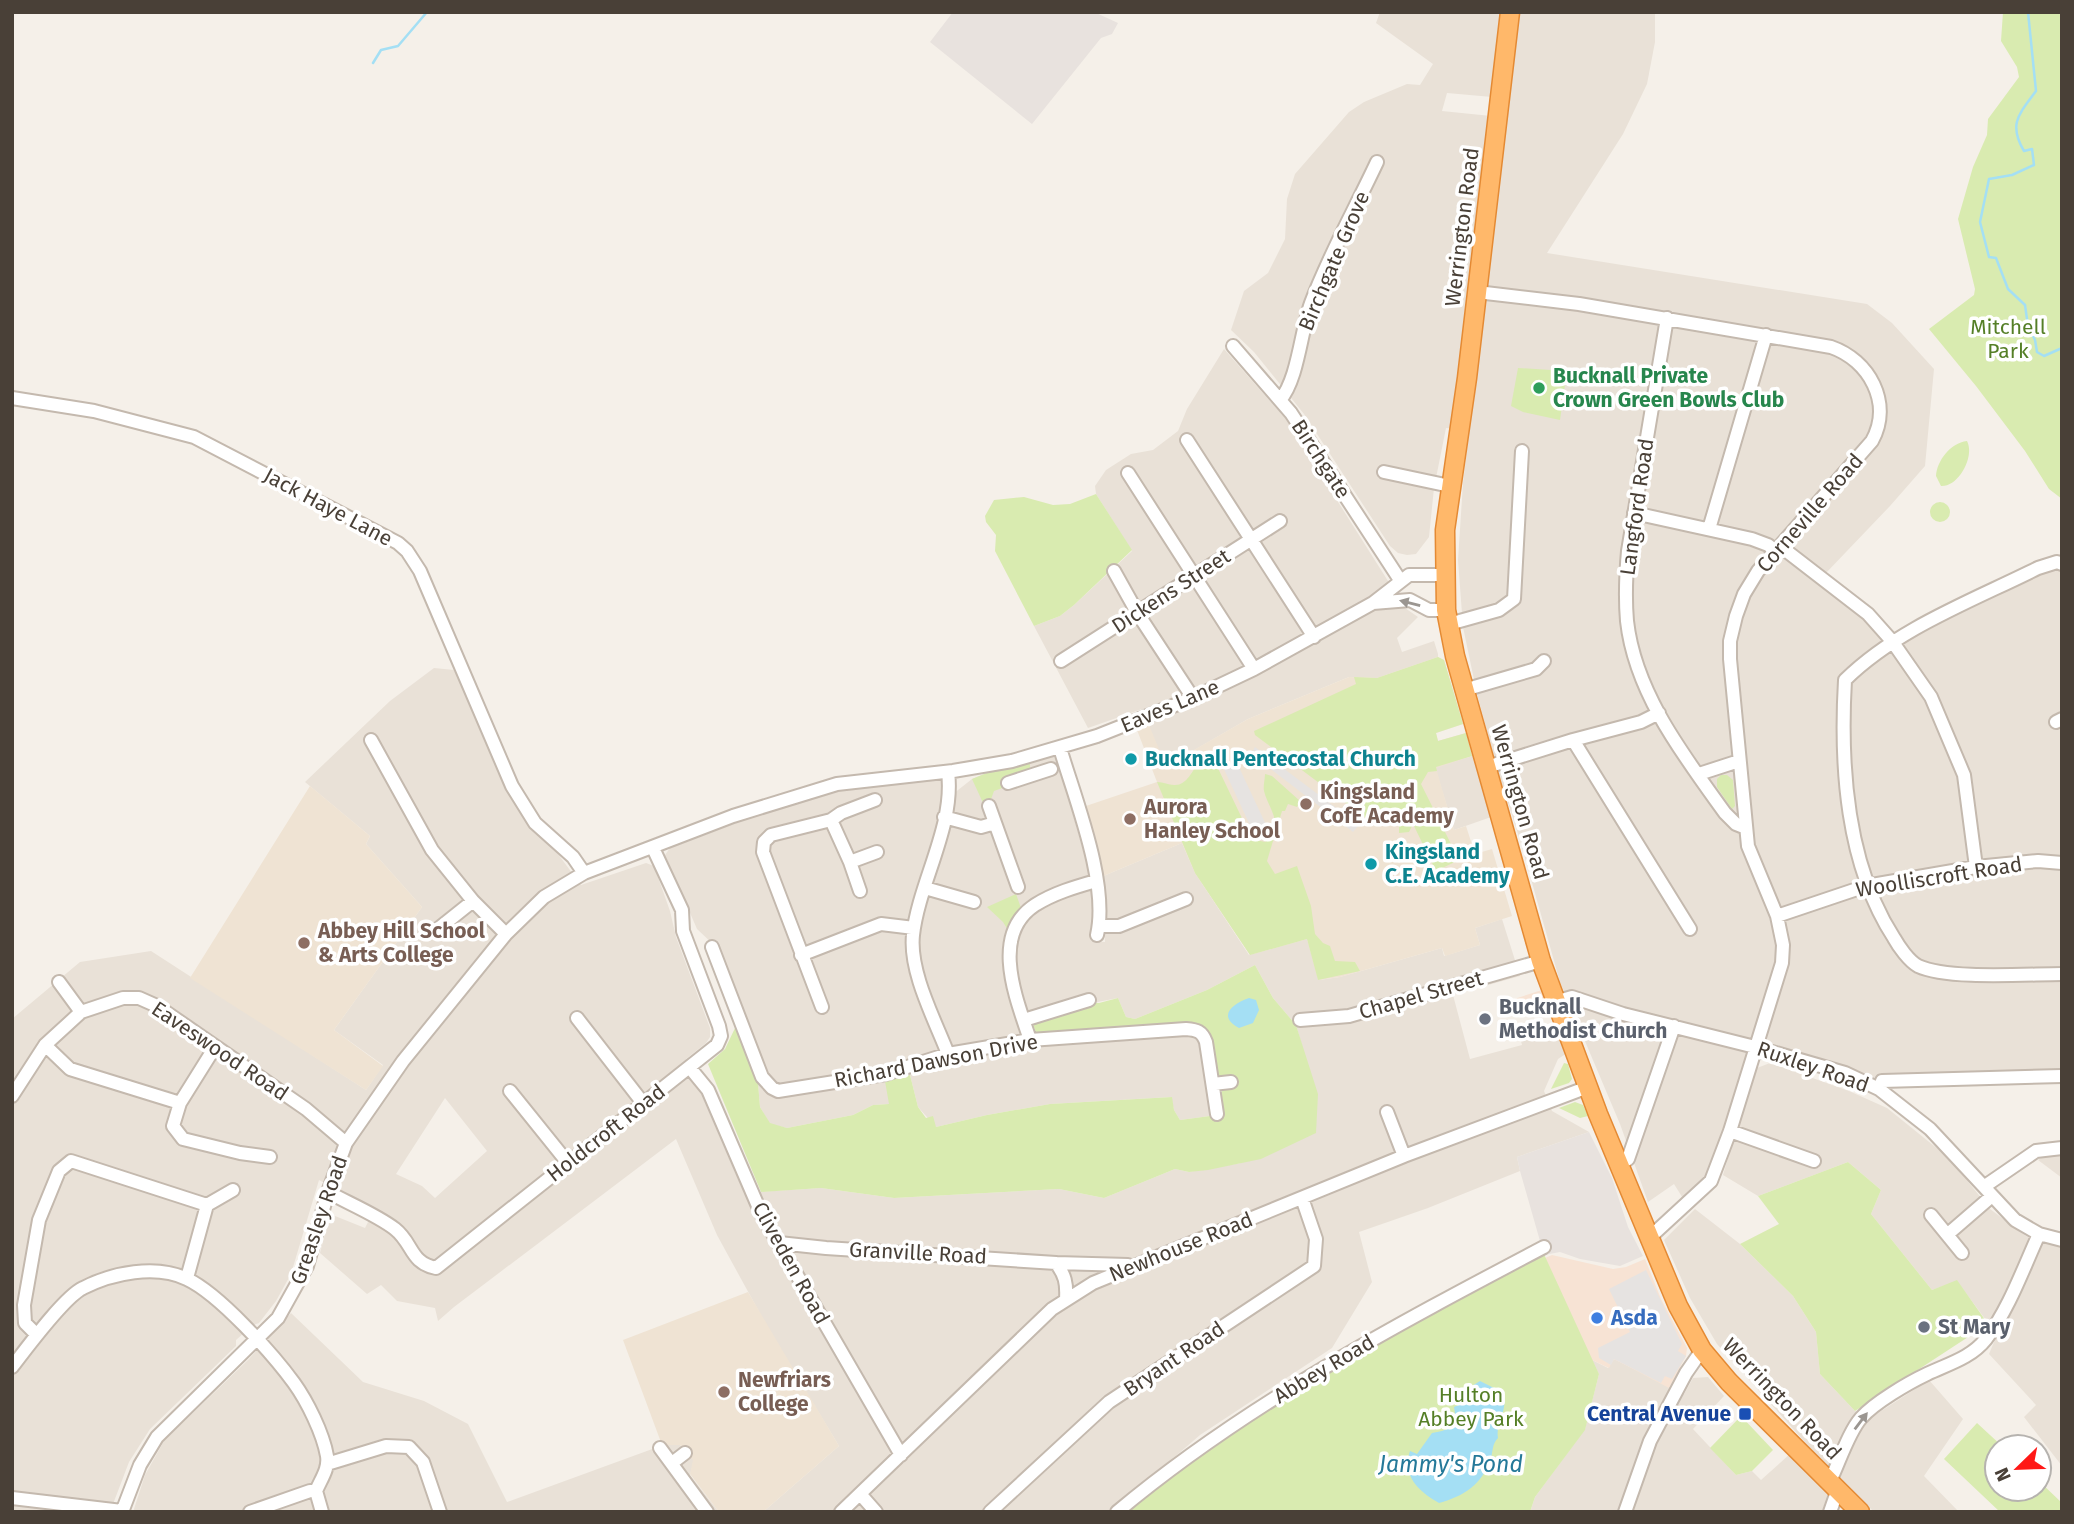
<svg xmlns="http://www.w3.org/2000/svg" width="2074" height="1524" viewBox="0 0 2074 1524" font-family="'Fira Sans',sans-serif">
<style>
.residential{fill:#e9e1d7;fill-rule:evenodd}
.commercial{fill:#f7e3d4}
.industrial{fill:#e8e2de}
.education{fill:#efe3d3}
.green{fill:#d9ebb0}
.parking{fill:#e6e3e1}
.water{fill:#a4dff4}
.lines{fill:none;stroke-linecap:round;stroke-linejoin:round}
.stream{stroke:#a4dff4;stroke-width:2.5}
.minor-casing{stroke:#c4b9ae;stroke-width:16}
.highway-casing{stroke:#e48a34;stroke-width:21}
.minor{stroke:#fff;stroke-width:12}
.highway{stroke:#ffb86a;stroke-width:18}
.oneway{fill:#9b9691}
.leisure-dot{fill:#2e9e5b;stroke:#fff;stroke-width:2.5}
.culture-dot{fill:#0f9aa8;stroke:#fff;stroke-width:2.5}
.education-dot{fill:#8d6e63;stroke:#fff;stroke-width:2.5}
.worship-dot{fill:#6b7280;stroke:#fff;stroke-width:2.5}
.shop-dot{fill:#3f7fe0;stroke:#fff;stroke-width:2.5}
.transit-dot{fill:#1a4fb4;stroke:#fff;stroke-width:2.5}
.labels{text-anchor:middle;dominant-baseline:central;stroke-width:7;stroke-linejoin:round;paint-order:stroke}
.street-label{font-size:21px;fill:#494037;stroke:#fff}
.park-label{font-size:21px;fill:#557f27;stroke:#fff}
.leisure-label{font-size:21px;font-weight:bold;fill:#27864d;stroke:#fff;text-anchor:start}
.culture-label{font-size:21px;font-weight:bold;fill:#0d838f;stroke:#fff;text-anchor:start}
.education-label{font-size:21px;font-weight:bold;fill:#785e54;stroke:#fff;text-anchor:start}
.worship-label{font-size:21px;font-weight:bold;fill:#5b616d;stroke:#fff;text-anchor:start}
.shop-label{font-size:21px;font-weight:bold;fill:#366cbe;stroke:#fff;text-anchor:start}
.transit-label{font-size:21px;font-weight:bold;fill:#164399;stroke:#fff;text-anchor:end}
.water-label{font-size:23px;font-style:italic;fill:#257999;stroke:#fff}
</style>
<rect width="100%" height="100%" fill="#f5f0e9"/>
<path class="residential" d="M1380 12H1501L1492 97 1447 93 1442 111 1491 116 1455 429 1446 428 1434 488 1429 537 1416 554 1407 555 1398 553 1390 546 1304 414 1254 352 1231 330 1244 291 1268 273 1285 239 1287 199 1295 174 1349 112 1364 102 1407 84 1420 85 1433 64 1376 23Z
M1519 12H1655V42L1647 84 1623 134 1547 253 1867 304 1892 323 1934 369 1925 466 1890 506 1825 574 1893 641 2039 569 2062 565V1076L1882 1081 1879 1089 1755 1047 1710 1167 1706 1177 1684 1200 1674 1184 1648 1202 1620 1124 1560 982 1520 840 1498 772 1477 694 1463 627 1458 560 1463 483Z
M1224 349 1285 418 1388 581 1399 608H1405L1418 617 1397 638 1402 652 1434 641 1438 654V657L1377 678 1349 677 1248 719 1165 767 1142 709 1088 728 1034 626 1060 616 1074 605 1132 551 1096 494 1095 486 1106 470 1131 454 1153 450 1178 431 1187 409Z
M434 668 454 670 519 809 544 840 552 846 581 885 646 863 654 866 670 911 676 937 710 1028V1037L706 1043 686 1059 744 1193 821 1188 894 1198 1059 1189 1104 1198 1175 1169 1189 1172 1241 1163 1306 1059 1296 1025 1273 998 1255 965 1207 990 1135 1019 1126 1017 1118 998 1021 1017 1029 1043 1189 1035 1201 1040 1210 1116 1180 1120 1174 1110 1171 1097 1050 1104 987 1115 936 1127 918 1107 910 1075 889 1104 873 1105 853 1115 787 1128 770 1124 760 1107 758 1083 766 1073 715 946 697 929 665 855 670 848 749 818 836 791 887 781 936 776 944 780 953 794 972 779 994 770 1056 754 1088 868 1093 897 1092 941 1105 942 1101 877 1182 843 1195 873 1249 955 1307 939 1319 980 1340 977 1442 948 1444 956 1480 945 1475 928 1502 919 1520 976 1453 995 1470 1059 1522 1045 1521 1041 1556 1028 1567 1053 1558 1059 1544 1091 1552 1111 1589 1132 1517 1157 1520 1171 1428 1208 1359 1232 1372 1282 1332 1348 1200 1435 1111 1512H763L839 1446 769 1330 717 1235 676 1139 454 1307 438 1321 435 1308 397 1301 381 1285 367 1294 320 1253 330 1214 365 1228 374 1210 319 1180 291 1274 276 1301 259 1323 253 1325 236 1340V1346L150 1429 129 1462 110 1512H12V1019L80 962 151 951 366 1090 383 1065 334 1030 422 907 366 844 370 836 305 782 390 701ZM445 1098 487 1151 435 1198 422 1186 396 1174Z
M1476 755 1494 816 1454 830 1435 767Z
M1770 1063 1849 1091 1887 1108 1949 1158 1990 1209 2026 1236 2062 1248V1466L2024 1417 2036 1405 1989 1354 1997 1335 1957 1281 1932 1290 1871 1214 1881 1190 1848 1162 1758 1196 1723 1175 1740 1116 1757 1068Z
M2062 1155V1178L2038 1160 2044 1156Z
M1695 1209 1740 1244 1793 1296 1816 1332 1820 1374 1855 1411 1872 1417 1929 1380 1963 1419 1924 1476 1959 1512H1874L1820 1459 1717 1344 1690 1298 1664 1240Z
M291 1313 363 1382 424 1401 468 1424 507 1502 666 1444 680 1445 694 1460 690 1475 719 1512H133L145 1475 164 1441 248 1360Z
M1614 1359 1684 1394 1693 1378 1708 1377 1724 1396 1693 1429 1736 1475 1752 1471 1761 1480 1791 1453 1829 1490 1822 1512H1530L1535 1497 1585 1429 1599 1374 1592 1360 1608 1368Z"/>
<path class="commercial" d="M1542 990 1546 1001 1514 1011 1511 1000Z
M1552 1255 1613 1269 1626 1267 1645 1259 1661 1299 1687 1348 1686 1356 1669 1388 1614 1359 1609 1368 1592 1360 1545 1258Z"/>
<path class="industrial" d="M953 12H1094L1118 23 1112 34 1101 38 1032 124 930 42Z
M1589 1132 1612 1178 1628 1227 1643 1256 1620 1266 1580 1259 1560 1252 1544 1255 1520 1171 1517 1157Z"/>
<path class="education" d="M1438 657 1444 660 1463 724 1436 733 1438 741 1466 733 1472 756 1436 768 1454 830 1466 826 1475 854 1492 849 1512 916 1475 928 1480 945 1445 956 1442 948 1340 977 1318 980 1307 939 1250 955 1195 873 1182 843 1101 877 1083 807 1157 782 1137 730 1149 725 1166 766 1248 719 1349 677 1377 678Z
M310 786 370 836 366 844 422 907 334 1030 383 1066 366 1090 190 978Z
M748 1292 839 1446 763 1512H719L690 1474 693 1460 680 1445H662L623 1340Z"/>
<path class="green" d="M2003 12H2062V499L2049 489 2025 451 1976 386 1929 329 1974 295 1975 289 1958 219 1973 167 1987 135 1988 119 2019 77 2017 67 2001 41Z
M1518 368 1567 371 1560 420 1523 412 1511 406Z
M1967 441C1975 456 1959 487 1941 486L1936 476C1937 461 1950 443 1967 441Z
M1096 494 1132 550 1074 605 1060 616 1034 626 995 551 996 535 986 522 985 516 994 500 1024 497 1053 505 1070 504Z
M1930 512a10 10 0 1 1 20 0a10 10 0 1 1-20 0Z
M1438 657 1444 660 1463 724 1436 733 1438 741 1466 733 1472 756 1436 767 1437 771 1428 772 1421 784 1459 860 1436 871 1413 824 1409 832 1399 833V826H1404V815H1388L1387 820 1382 823 1374 824 1255 735 1254 731 1356 684 1354 677 1377 678Z
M1208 757 1214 760 1252 839 1265 842C1287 828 1268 808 1264 791 1263 786 1265 779 1265 774L1272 776 1300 801 1297 807 1288 804 1285 811H1282L1267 861 1275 874 1297 866 1311 906 1315 934 1323 943 1330 946 1335 961 1355 962 1360 971 1318 980 1307 939 1250 955 1195 873 1157 782C1164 782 1168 785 1174 785 1191 786 1193 761 1208 757Z
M1030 761V770L1008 786 994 791 990 802 984 805 972 779 994 770Z
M1721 775H1727L1733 780 1735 806 1732 809 1717 787V779Z
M1016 894 1021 908 1008 930 1003 922 987 907Z
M1255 965 1273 998 1296 1025 1318 1094 1316 1133 1261 1159 1208 1170 1189 1172 1175 1169 1104 1198 1059 1189 894 1198 821 1188 761 1192 708 1064 725 1049 736 1026 758 1083 760 1107 770 1123 787 1128 853 1115 873 1105 889 1104 885 1081 910 1075 918 1107 926 1118 933 1116 936 1127 987 1115 1050 1104 1172 1097 1174 1110 1180 1120 1210 1116 1213 1119 1222 1118 1221 1092 1226 1088 1236 1087 1235 1078H1221C1207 1062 1224 1047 1199 1026L1041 1034 1036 1033 1033 1024 1036 1019 1087 1002 1099 1003 1118 998 1126 1017 1135 1019 1207 990Z
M1564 1063 1568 1064 1572 1079 1569 1083 1551 1089Z
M1575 1102 1583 1105 1588 1116 1580 1118 1559 1108Z
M1848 1162 1881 1190 1871 1214 1932 1290 1957 1280 1988 1324 1855 1411 1820 1374 1816 1332 1793 1296 1740 1244 1779 1224 1758 1196Z
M1543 1252 1599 1374 1585 1430 1535 1497 1530 1512H1123L1224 1436 1369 1346Z
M1741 1416 1773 1450 1752 1471 1736 1475 1710 1448Z
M1977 1423 2003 1447H1997V1489H2039V1481L2062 1503V1512H2000L1944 1459Z"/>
<path class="parking" d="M1255 747 1359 825 1353 832 1251 754Z
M1230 763H1237L1268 829 1254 834 1223 767Z
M1646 1270 1682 1344 1678 1351 1686 1356 1672 1379 1665 1376 1661 1383 1614 1359 1611 1365 1599 1358 1598 1348 1630 1332 1609 1289Z"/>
<path class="water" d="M1249 998 1256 1000 1259 1010 1253 1023 1239 1028C1217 1016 1232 1004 1249 998Z
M1480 1381 1502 1392C1510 1409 1495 1422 1498 1438 1492 1444 1493 1451 1491 1458 1482 1485 1464 1496 1439 1503 1418 1491 1402 1476 1410 1451L1417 1454 1432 1433C1450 1430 1458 1427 1454 1407L1466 1402 1472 1386Z"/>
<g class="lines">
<path class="stream" d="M2028 12 2036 91C2019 114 2008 124 2024 151L2032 149 2034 165 2012 175 1989 179 1980 222 1989 257 1996 258 2008 289 2025 305 2028 326 2035 340 2037 352 2044 356 2062 348
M373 63 381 50 398 46 427 12"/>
<g class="minor-casing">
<path id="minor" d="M1477 292 1579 304 1831 347C1869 360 1893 403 1872 441L1758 571 1744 594 1736 616 1730 641V659L1748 846 1777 916 1783 945 1782 963 1730 1131 1711 1181 1648 1239
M1667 318 1628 551C1626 574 1625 598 1627 621 1635 693 1684 756 1725 813L1736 824 1746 828
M1233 346 1291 413 1400 580
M12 398 94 411 194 437 398 543 407 551 420 571 512 786 535 823 573 857 584 873
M1280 400C1298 380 1301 330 1311 303 1329 255 1355 209 1377 162
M1187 440 1314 637
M1384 472 1450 486
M1128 473 1254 669
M1634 513 1752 539 1768 545 1776 551
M1709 529 1766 335
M1780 546 1868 614 1892 641 1931 697 1964 775 1976 867
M2062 564 2057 562 2038 568C1972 601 1898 628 1845 680 1840 766 1846 864 1894 938 1899 947 1909 961 1918 966 1948 980 2027 974 2062 974
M1114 571 1138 614 1193 698
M1373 603 1410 600 1429 610H1446
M1449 624 1499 610 1514 599 1522 451
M1061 661 1280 521
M1464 690 1536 669 1544 661
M2056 722 2062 719
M371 740 432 850 473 901 506 934
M1573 740 1690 929
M1060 748C1075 799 1109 883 1097 935
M1487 767 1573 740 1641 722 1659 713
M948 772C955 826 919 882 913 935 909 972 935 1020 948 1054
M1699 774 1739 761
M1008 783 1051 769
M989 806 1018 887
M944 817 981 827 995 823
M831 820 850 862 860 891
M850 862 877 852
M925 888 974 902
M1777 916 1866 886 1976 867 2038 861 2062 863
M1099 926H1119L1186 899
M438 929 473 901
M712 947 762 1077 772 1088 778 1091 885 1074 948 1054 1030 1040 1186 1029C1197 1030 1202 1031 1206 1042L1217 1114
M801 955 881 924 914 928
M59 982 81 1012
M1555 1002 1572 997 1623 1014 1755 1047 1845 1073 1879 1089 1930 1129 2015 1220 2039 1234 2062 1240
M822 1007 763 852 764 842 771 835 831 820 841 813 875 800
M577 1018 643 1103
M1024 1020 1089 1000
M1300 1020 1349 1016 1541 961
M1030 1040C1017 1000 989 935 1035 905 1054 893 1075 887 1096 881
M45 1045 70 1069 180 1103
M215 1047 180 1103 173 1126 183 1139 240 1153 270 1157
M690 1068 708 1090 761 1213 901 1455
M1213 1084 1231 1082
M1879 1089 1882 1081 2062 1076
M510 1091 568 1163
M12 1096 45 1045 81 1012 123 998H139L157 1006 306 1109 346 1143
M1387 1112 1404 1156
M1730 1131 1814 1161
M1618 1165 1628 1159 1674 1026
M1985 1186 2036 1151 2062 1148
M328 1192C346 1202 379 1216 395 1229 413 1243 410 1263 436 1268L717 1045 721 1036 719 1026 683 931 682 910 653 848
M207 1205 233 1190
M1931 1215 1962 1253
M1948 1234 1992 1196
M779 1243 826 1248 1056 1263 1128 1265
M1056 1263C1065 1275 1067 1283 1066 1299
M37 1335 25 1323 24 1305 39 1220 59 1171 71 1161 207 1205 187 1278
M12 1367C26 1349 64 1297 83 1288 112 1273 156 1264 187 1279 219 1294 272 1353 294 1383 307 1401 323 1433 327 1456 329 1469 321 1479 316 1491L322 1512
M660 1448 707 1512
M672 1463 685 1453
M327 1464 386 1446 409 1447 423 1462 440 1512
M1830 1481C1839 1463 1848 1433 1861 1418 1874 1403 1908 1383 1927 1374 1948 1364 1971 1358 1986 1339 2009 1309 2023 1269 2039 1234
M861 1495 876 1512
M12 1498 122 1511
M122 1512 140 1465 157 1437 278 1318 307 1266 328 1192 346 1143 403 1061 506 934 544 897 584 873 733 816 837 784 953 771 1012 761 1097 736 1193 698 1254 669 1373 603 1409 575H1444
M250 1512 310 1491H316
M841 1512 1052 1309 1093 1283 1404 1156 1588 1087
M990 1512 1109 1402 1314 1266 1316 1239 1302 1198
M1117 1512C1246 1404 1396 1325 1544 1247
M1625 1512 1650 1441 1686 1373 1702 1350
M1830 1512 1838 1489"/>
</g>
<g class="highway-casing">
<path id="highway" d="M1510 12 1467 378 1445 530 1446 610 1455 656 1541 961 1598 1114 1678 1306 1702 1350 1729 1382 1860 1512"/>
</g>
<use href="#minor" class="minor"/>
<use href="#highway" class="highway"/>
</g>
<defs><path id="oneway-solid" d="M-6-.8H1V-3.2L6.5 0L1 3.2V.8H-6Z" transform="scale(1.75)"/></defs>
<g class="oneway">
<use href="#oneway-solid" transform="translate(1410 603) rotate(-166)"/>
<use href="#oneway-solid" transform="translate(1861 1421) rotate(-53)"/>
</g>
<circle class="leisure-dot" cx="1539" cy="388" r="7"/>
<g class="culture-dot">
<circle cx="1131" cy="759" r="7"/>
<circle cx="1371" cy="864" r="7"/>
</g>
<g class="education-dot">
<circle cx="1306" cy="804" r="7"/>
<circle cx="1130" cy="819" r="7"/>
<circle cx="304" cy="943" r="7"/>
<circle cx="724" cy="1392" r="7"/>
</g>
<g class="worship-dot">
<circle cx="1485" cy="1019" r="7"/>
<circle cx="1924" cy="1327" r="7"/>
</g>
<circle class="shop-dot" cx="1597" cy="1318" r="7"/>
<rect class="transit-dot" x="1738" y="1407" width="14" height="14" rx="3.5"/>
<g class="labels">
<g class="street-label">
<text transform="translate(1462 227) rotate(-83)">Werrington Road</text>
<text transform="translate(1334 261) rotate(-67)">Birchgate Grove</text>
<text transform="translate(1321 459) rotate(57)">Birchgate</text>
<text transform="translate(328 507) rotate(28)">Jack Haye Lane</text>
<text transform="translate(1637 507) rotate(-82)">Langford Road</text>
<text transform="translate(1810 513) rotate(-49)">Corneville Road</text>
<text transform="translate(1171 591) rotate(-33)">Dickens Street</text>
<text transform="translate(1170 706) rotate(-23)">Eaves Lane</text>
<text transform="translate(1520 802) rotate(74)">Werrington Road</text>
<text transform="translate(1939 877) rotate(-9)">Woolliscroft Road</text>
<text transform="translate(1421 995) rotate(-16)">Chapel Street</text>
<text transform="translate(220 1051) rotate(34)">Eaveswood Road</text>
<text transform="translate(936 1061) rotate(-11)">Richard Dawson Drive</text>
<text transform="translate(1813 1067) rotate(19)">Ruxley Road</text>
<text transform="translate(606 1133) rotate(-38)">Holdcroft Road</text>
<text transform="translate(319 1220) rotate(-71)">Greasley Road</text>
<text transform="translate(1181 1247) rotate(-22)">Newhouse Road</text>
<text transform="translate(918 1253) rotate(3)">Granville Road</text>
<text transform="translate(791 1263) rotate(61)">Cliveden Road</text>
<text transform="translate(1174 1359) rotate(-34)">Bryant Road</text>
<text transform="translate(1324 1369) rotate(-31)">Abbey Road</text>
<text transform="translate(1782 1399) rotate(46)">Werrington Road</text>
</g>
<g class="park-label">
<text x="2008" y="327">Mitchell<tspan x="2008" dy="24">Park</tspan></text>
<text x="1471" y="1395">Hulton<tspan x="1471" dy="24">Abbey Park</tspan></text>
</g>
<g class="leisure-label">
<text x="1553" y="376">Bucknall Private<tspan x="1553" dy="24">Crown Green Bowls Club</tspan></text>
</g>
<g class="culture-label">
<text x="1145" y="759">Bucknall Pentecostal Church</text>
<text x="1385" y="852">Kingsland<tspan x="1385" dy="24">C.E. Academy</tspan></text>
</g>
<g class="education-label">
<text x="1320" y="792">Kingsland<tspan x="1320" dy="24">CofE Academy</tspan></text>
<text x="1144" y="807">Aurora<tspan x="1144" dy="24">Hanley School</tspan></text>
<text x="318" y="931">Abbey Hill School<tspan x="318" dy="24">&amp; Arts College</tspan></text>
<text x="738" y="1380">Newfriars<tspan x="738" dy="24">College</tspan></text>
</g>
<g class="worship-label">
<text x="1499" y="1007">Bucknall<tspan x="1499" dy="24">Methodist Church</tspan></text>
<text x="1938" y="1327">St Mary</text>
</g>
<g class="shop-label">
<text x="1611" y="1318">Asda</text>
</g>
<g class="transit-label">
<text x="1731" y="1414">Central Avenue</text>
</g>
<g class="water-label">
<text x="1451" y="1464">Jammy's Pond</text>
</g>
</g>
<rect width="2074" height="1524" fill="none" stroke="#494037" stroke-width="28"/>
<g transform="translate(2018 1468) rotate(247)"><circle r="33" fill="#ffffff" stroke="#b6b3af" stroke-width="2"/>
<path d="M0-5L12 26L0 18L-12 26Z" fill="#ff1816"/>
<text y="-10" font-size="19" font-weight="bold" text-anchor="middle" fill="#494037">N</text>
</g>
</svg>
